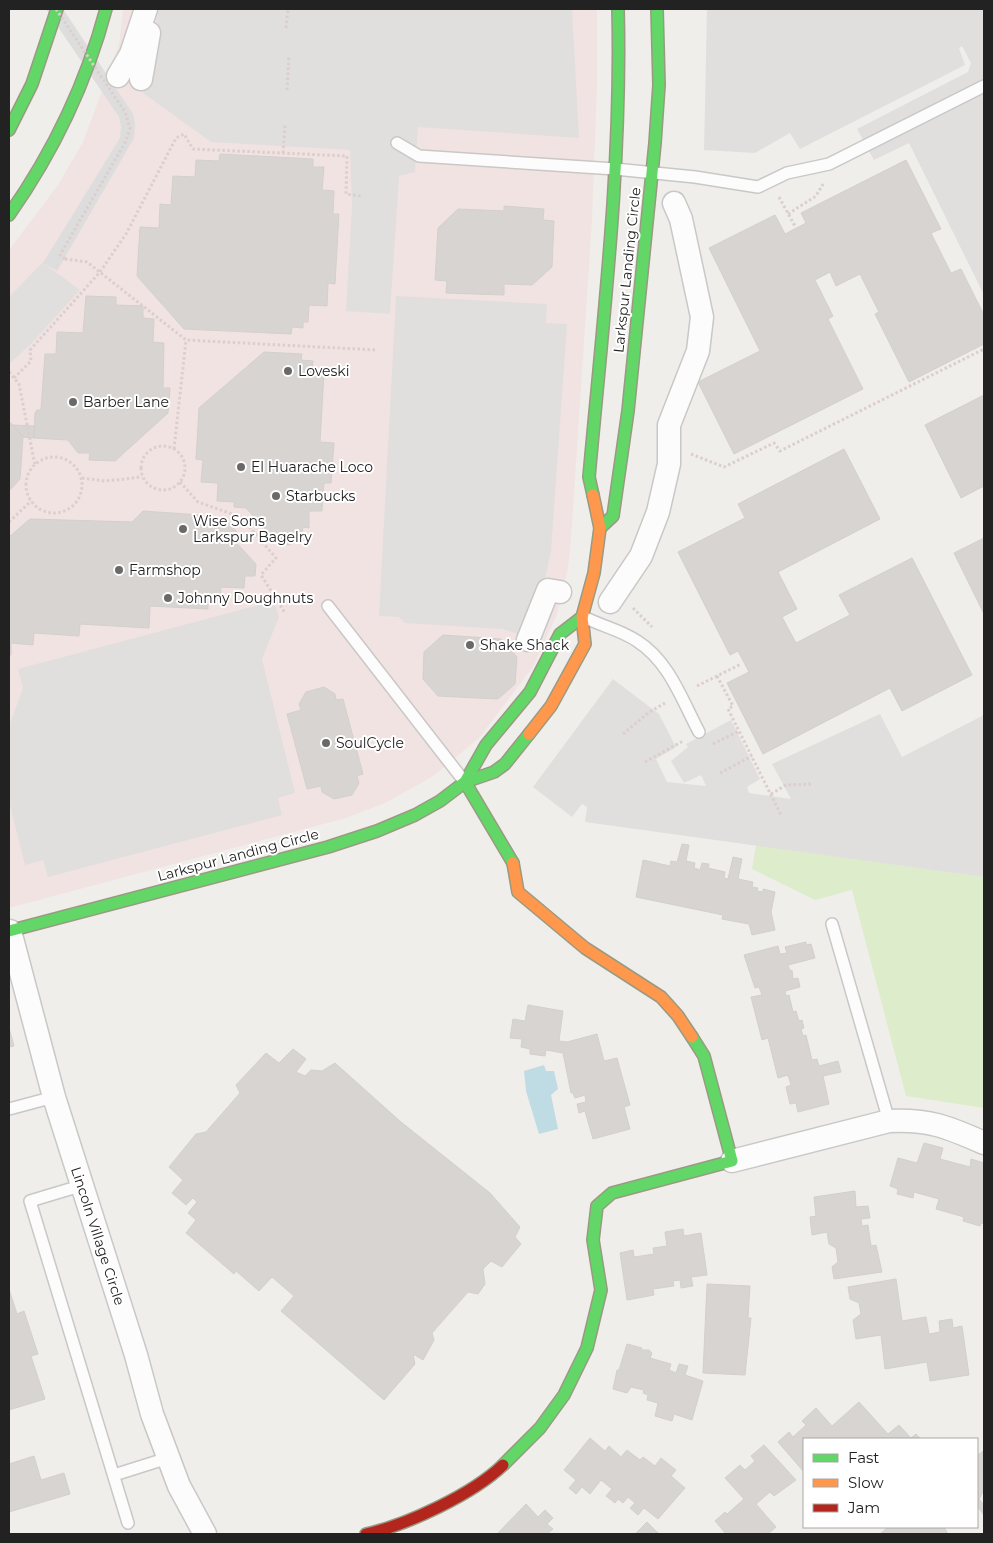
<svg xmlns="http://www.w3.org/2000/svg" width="993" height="1543" viewBox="0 0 993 1543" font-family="Montserrat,sans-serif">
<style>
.commercial{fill:#f1e3e1}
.grass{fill:#ddeccb}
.parking{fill:#e0dfde}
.water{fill:#bfdbe3}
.pier{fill:#dedddd}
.building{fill:#d7d4d2;stroke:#d3d0cc}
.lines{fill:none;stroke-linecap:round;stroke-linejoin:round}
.lane-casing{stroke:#c9c8c7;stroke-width:14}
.street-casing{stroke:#c9c8c7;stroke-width:25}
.fast-casing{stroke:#999a82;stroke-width:14}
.slow-casing{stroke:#999a82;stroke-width:14}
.jam-casing{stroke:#999a82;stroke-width:14}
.path{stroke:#dccecd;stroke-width:3;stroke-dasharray:2.5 2.5;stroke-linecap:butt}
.lane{stroke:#fdfcfc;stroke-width:11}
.street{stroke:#fdfcfc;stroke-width:22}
.fast{stroke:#63d668;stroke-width:11}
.slow{stroke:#ff974d;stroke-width:11}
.jam{stroke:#b3261e;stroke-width:11}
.path-bridge{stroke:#dccecd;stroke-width:3;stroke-dasharray:2.5 2.5;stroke-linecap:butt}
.poi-dot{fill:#6a6968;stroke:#fff;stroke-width:2}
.labels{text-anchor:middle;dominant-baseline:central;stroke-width:4;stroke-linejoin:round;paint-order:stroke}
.street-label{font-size:14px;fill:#222;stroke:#fff}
.poi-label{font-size:14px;fill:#222;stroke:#fff;text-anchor:start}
</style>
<rect width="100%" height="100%" fill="#f0eeeb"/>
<path class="commercial" d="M123 9H597V84L592 220 571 539 568 568 557 614 533 667 479 738 432 777 385 803 346 818 9 908V250L58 185 83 142 119 45Z"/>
<path class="grass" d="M756 845 984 877V1108L906 1096 852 890 815 900 752 869Z"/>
<path class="parking" d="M159 9H572L579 138 418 127 415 172 399 176 390 314 346 311 352 205 350 150 211 142 143 93Z
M707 9H984V295L909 143 874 160 857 129 968 72 971 63 962 46 959 48 965 65 800 149 790 133 755 153 704 150Z
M45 260 43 263 80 290 32 343 9 364V297Z
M396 296 547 304 546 323 567 324 551 551 542 594 526 636 502 629 405 623 399 617 379 616Z
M274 601 279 617 262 659 295 793 278 798 282 815 48 877 43 860 25 865 9 802V726L23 688 18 669Z
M613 679 659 714 676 747 656 759 667 782 706 786 701 775 684 783 671 761 688 747 686 744 731 720 760 779 747 787 749 793 791 799 772 764 880 714 902 757 984 715V877L585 822 587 807 582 804 572 817 533 787Z"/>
<path class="water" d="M544 1065 546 1071H554L558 1089 551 1095 558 1129 539 1134 526 1091 524 1071Z"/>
<path class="pier" d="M46 9H63L133 114 135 123 134 138 57 271 43 263 120 138 121 127 119 117Z"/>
<path class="building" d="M220 154 313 159V167H324L322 190 334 191 333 214H339L335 284 328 283 327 306 309 305 308 322H303V328L292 327 291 334 184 329 137 276 140 227 159 228 160 204 171 205 173 176 195 177 196 160 219 161Z
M906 160 941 229 931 233 951 273 961 269 984 315V344L909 382 875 314 879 312 860 274 836 286 830 272 815 280 833 316 828 319 863 389 734 454 698 382 760 351 709 248 775 215 785 234 806 223 801 213Z
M504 206 544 209 543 220 554 221 552 267 532 285 504 284V295L446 293 447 281 435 280 438 228 458 209 504 211Z
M86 296 116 297V305L143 306V318L154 319 153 342 164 343 163 388H170L168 413 115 461 89 460 90 453H78L68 440 34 438 35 413 37 410H41L45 354H56L57 332 83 333Z
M264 352 302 354 301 360 313 361 312 372 324 373 320 442 334 443 331 483H324L322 511H309V528L303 527 302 533H291L290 545 279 544 246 508 234 507V502L217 501 218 483 201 482 203 460 196 459 199 408Z
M984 395V486L961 498 925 425Z
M9 421 23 437 20 479 9 491Z
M12 425 35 426 34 438 23 437Z
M844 449 880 519 778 572 797 609 782 617 796 643 850 615 839 595 912 558 972 675 902 711 890 688 763 754 727 683 749 672 738 651 730 655 678 552 745 518 738 504Z
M143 511 201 515 200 519 227 521 237 532 231 537 256 564 255 576H245L244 588 221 587 220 599 208 598V609L150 606 149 628 80 624 79 636 34 633 33 645 11 643V655H9V537L30 519 132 522Z
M984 538V614L954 553Z
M443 635 501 639 517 657 515 684 498 699 438 696 423 679 424 652Z
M324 687 335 694 336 700 343 699 363 774 357 776 359 783 352 795 334 799 322 792 321 786 307 789 287 714 301 710 299 704 306 692Z
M682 844 689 845 686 861 695 863 694 868 700 870 702 863 709 864 708 868 725 872 724 878 728 879 733 857 742 859 738 879 753 882 752 887 758 888 757 891 763 892V889L775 892 771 912 775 930 752 935 749 924 722 919 723 915 636 897 643 860 670 866 671 861 677 862Z
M806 942V945L811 944 815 958 788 965 790 971 792 970 793 979 798 978 800 987 785 991 786 996 789 995 793 1012 796 1011 799 1021 802 1020 804 1028 801 1029 803 1036 806 1035 812 1060 817 1059 819 1066 838 1061 841 1072 823 1076 829 1104 798 1112 796 1103 790 1104 786 1087 791 1085 788 1075 778 1078 768 1038 762 1040 751 997 762 995 759 987 755 988 744 955 778 946 780 954 787 953 785 947Z
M528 1005 563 1011 559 1041 567 1042 597 1034 604 1061 617 1058 630 1105 624 1107 630 1129 593 1139 585 1111 579 1113 577 1104 586 1102 585 1095 575 1098 573 1093H571L563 1053 546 1050 545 1056 530 1054V1049L521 1047 522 1039 510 1038 513 1019 525 1021Z
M9 1028 14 1046 9 1047Z
M293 1049 306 1059 296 1072 305 1076 311 1070 322 1071 335 1063 401 1122 490 1193 520 1227 515 1237 521 1244 502 1267 491 1261 483 1269 485 1284 478 1294 468 1292 432 1333 434 1340 423 1360 413 1354 415 1364 384 1400 281 1311 294 1296 272 1277 259 1291 236 1271 234 1274 186 1233 196 1220 188 1213 197 1202 193 1198 186 1205 172 1193 183 1180 169 1167 196 1134 206 1132 240 1093 236 1085 266 1053 279 1063Z
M924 1143 943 1148 940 1159 970 1167 971 1159 984 1163V1224L981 1223 980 1226 963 1221 964 1217 936 1209 939 1199 914 1192 913 1198 897 1194 898 1189 890 1186 898 1158 917 1163Z
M855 1191 856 1207 868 1206 870 1218 861 1219 862 1226 868 1225 871 1246 876 1245 882 1272 834 1279 832 1267 838 1262 836 1248 829 1244 827 1232 812 1235 810 1217 816 1216 814 1197Z
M683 1229 684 1236 701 1233 707 1275 691 1277 693 1286 681 1288 680 1280 673 1281 674 1286 653 1289 654 1295 627 1300 620 1253 633 1250 634 1257 654 1254 653 1248 667 1246 665 1232Z
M896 1279 902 1321 926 1317 929 1334 940 1332 939 1321 952 1319 953 1328 962 1326 969 1375 930 1381 927 1362 885 1369 881 1335 856 1339 853 1320 861 1314 859 1303 850 1299 848 1287Z
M707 1284 750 1286 748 1318H751L745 1375 703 1373Z
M9 1289 17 1314 24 1311 38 1354 31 1356 45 1399 9 1410Z
M627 1344 642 1348 641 1350H649L652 1353 650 1358 671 1364 669 1370 676 1373 679 1364 688 1366 685 1375 703 1381 692 1420 674 1414 672 1421 655 1416 658 1403 647 1400 648 1395 643 1393 644 1390 631 1387 627 1393 613 1389 617 1370H619Z
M859 1402 888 1434 899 1425 911 1438 916 1434 921 1439H804V1472L778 1442 789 1432 793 1437 806 1425 802 1421 816 1408 832 1426Z
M590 1438 605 1451 609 1446 621 1457 627 1450 640 1460 643 1457 655 1466 661 1458 676 1470 671 1476 685 1488 658 1519 644 1508 638 1515 630 1508 635 1503 628 1497 623 1503 618 1499 615 1503 606 1496 612 1489 601 1480 590 1494 582 1487 576 1494 569 1488 576 1480 564 1470Z
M764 1445 796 1480 774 1496 770 1492 756 1504 776 1527 768 1534H726L715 1521 725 1512 727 1514 744 1499 725 1478 740 1465 745 1470 755 1461 751 1456Z
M983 1451 984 1490 979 1499 984 1505V1515L977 1506V1456Z
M34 1456 41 1480 64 1473 70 1494 9 1512V1464Z
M526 1504 538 1517 545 1510 553 1518 547 1524 553 1529 547 1534H497Z
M647 1522 658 1533 662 1534H635Z
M888 1527H944L948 1534H880Z"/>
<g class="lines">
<g class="lane-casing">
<path id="lane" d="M397 143 419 156 615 169 695 177 758 187 787 173 829 164 984 86
M328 606 464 781
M584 617C601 626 621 630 637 641 669 661 682 700 699 732
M832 924 889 1121
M9 1109 54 1097
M80 1186 30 1201 128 1523
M114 1475 168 1458"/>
</g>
<g class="street-casing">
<path id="street" d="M118 76 131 54 146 9
M141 79 149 33
M610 602 641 556 658 512 669 464V425L698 351 702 317 681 219 674 203
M528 640 548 590 560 592
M10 931 54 1097 136 1355 152 1414 179 1486 205 1534
M732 1161 889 1121C929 1119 948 1127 984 1143"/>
</g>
<g class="fast-casing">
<path id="fast" d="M9 130 32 84 57 9
M9 215C54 151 86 84 106 9
M593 495 589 477C603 321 622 165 618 9
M600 528 613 516 628 411 655 143 659 85 657 9
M465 782 486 745 530 692 560 634 582 617
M465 782 513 863
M9 931 328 847 377 831 415 815 440 801 465 782 494 772 505 764 529 734
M503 1465 540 1428 564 1395 587 1348 601 1290 593 1240 597 1206 612 1193 732 1161 704 1056 692 1037"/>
</g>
<g class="slow-casing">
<path id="slow" d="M529 734 551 706 585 644 582 617 594 573 600 528 593 495
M513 863 518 892 585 948 661 997 678 1016 692 1037"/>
</g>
<g class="jam-casing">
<path id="jam" d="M366 1534C407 1525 473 1494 503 1465"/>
</g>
<path class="path" d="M286 28 288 9
M287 90 289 55
M283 153 285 125
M779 197 796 228
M788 214 816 196 823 184
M65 259 87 262 186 340 377 350
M9 372 19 384 35 465
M14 378 31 361 30 350 100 272 126 234 176 138 184 134 193 149 347 156 346 194 361 196
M141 468a22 22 0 1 1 44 0a22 22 0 1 1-44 0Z
M174 449 186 340
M691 454 724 467 774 443 780 451 984 349
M26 485a28 28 0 1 1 56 0a28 28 0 1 1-56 0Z
M82 478 105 481 142 477
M180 482 198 502 241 517 276 558 261 575 285 613
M9 522 31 501
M633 608 652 627
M717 676 733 706 728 709 781 815
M697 686 741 664
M623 734 648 713 665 703
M713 744 739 731
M645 762 683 741
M720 773 752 756
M771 794 786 785 811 784"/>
<use href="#lane" class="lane"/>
<use href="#street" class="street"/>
<use href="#fast" class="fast"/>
<use href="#slow" class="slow"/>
<use href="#jam" class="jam"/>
<path class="path-bridge" d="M56 9 125 112 130 128 126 141 60 255 65 259"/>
</g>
<g class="poi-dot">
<circle cx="288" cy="371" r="5"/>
<circle cx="73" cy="402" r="5"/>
<circle cx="241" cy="467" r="5"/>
<circle cx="276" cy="496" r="5"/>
<circle cx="183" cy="529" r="5"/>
<circle cx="119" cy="570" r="5"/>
<circle cx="168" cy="598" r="5"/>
<circle cx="470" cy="645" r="5"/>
<circle cx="326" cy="743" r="5"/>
</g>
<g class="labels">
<g class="street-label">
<text transform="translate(627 270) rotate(-84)">Larkspur Landing Circle</text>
<text transform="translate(238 855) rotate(-15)">Larkspur Landing Circle</text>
<text transform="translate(98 1236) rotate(72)">Lincoln Village Circle</text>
</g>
<g class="poi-label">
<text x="298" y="371">Loveski</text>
<text x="83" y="402">Barber Lane</text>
<text x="251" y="467">El Huarache Loco</text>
<text x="286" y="496">Starbucks</text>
<text x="193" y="521">Wise Sons<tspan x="193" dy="16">Larkspur Bagelry</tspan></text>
<text x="129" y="570">Farmshop</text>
<text x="178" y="598">Johnny Doughnuts</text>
<text x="480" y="645">Shake Shack</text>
<text x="336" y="743">SoulCycle</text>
</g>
</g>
<rect width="993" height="1543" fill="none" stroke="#222222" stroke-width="20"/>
<rect x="803" y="1438" width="175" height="90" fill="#ffffff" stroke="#a7a7a7"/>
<rect x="813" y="1454" width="25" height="8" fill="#63d668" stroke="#a7a7a7"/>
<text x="848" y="1463" font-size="15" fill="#222222">Fast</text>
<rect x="813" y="1479" width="25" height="8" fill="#ff974d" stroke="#a7a7a7"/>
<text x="848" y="1488" font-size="15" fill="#222222">Slow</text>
<rect x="813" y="1504" width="25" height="8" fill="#b3261e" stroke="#a7a7a7"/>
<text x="848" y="1513" font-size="15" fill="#222222">Jam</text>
</svg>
